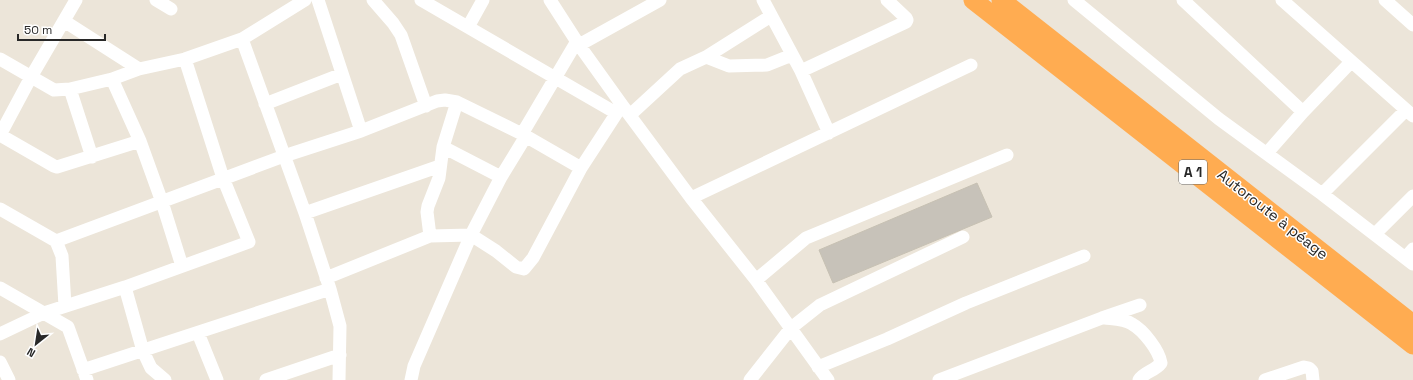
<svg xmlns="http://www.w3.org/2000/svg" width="1413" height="380" viewBox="0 0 1413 380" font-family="'Space Grotesk',sans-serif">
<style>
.building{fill:#c7c2b9;stroke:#c7c1b3}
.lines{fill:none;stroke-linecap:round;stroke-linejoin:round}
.minor{stroke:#fff;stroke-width:13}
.highway{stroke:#ffac51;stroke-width:19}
.labels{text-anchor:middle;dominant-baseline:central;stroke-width:3;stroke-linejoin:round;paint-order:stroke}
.shield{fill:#fff;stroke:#686868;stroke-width:1}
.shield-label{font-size:14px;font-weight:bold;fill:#282828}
.street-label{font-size:15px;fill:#282828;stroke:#fff}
</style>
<rect width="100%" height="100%" fill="#ece5d9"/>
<path class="building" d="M977 183 992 217 833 283 819 250Z"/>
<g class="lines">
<path class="minor" d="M156 0 171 9
M318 0 361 131
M373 0 393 23 401 35 426 106
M421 0 616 113
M550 0 579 45 622 105 691 198 756 280 828 380
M763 0 801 71 829 133
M1074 0 1219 119 1322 194 1413 264
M1183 0 1303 112
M1282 0 1413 116
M1385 0 1413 25
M64 21 139 69
M468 27 483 0
M242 39 305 213 330 289 340 326 339 380
M579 45 660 0
M706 57 771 16
M0 59 54 90 70 89 112 79 139 69 185 59 242 39 305 0
M801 71 906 22 907 20 906 18 887 0
M112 79 140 141 162 202 182 266
M70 89 92 157
M457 102 443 147 439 178 428 206 427 212 430 236 471 235 496 251 516 267 524 269 533 258 581 168 622 105
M265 104 342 74
M630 115 680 69 706 57 729 66 767 65 792 55
M522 134 577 41
M0 135 31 77 76 0
M0 135 54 166 57 167 140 141
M443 147 501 177
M1267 153 1303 112 1351 62
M1322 194 1406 110
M691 198 971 65
M0 209 56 241 62 256 65 306
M305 213 440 166
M1375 234 1413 196
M56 241 284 156 361 131 437 101 445 100 457 102 522 134 581 168
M1405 258 1413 249
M326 278 430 236
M756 280 806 238 1007 155
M125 287 143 351 151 368 165 380
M0 288 68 327 87 380
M1105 318C1113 319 1125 319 1132 324 1143 330 1159 350 1161 363 1155 371 1144 372 1139 380
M198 333 217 380
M0 334 44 313 125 287 249 242 223 178 185 59
M0 362 9 380
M818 367 887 339 966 303 1084 256
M83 370 330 289
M266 380 340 355
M411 380 414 366 471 235 501 177 526 136
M750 380 791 328 820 305 963 237
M939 380 1102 318 1140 305
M1265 380 1304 367 1309 368 1312 371 1313 380"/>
<path class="highway" d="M973 0 1413 345
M1001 0 1413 324"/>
</g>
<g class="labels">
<rect class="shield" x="1179" y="160" width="28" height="24" rx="3"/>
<g class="shield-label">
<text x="1193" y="172">A 1</text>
</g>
<g class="street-label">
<text transform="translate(1273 214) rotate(38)">Autoroute à péage</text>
</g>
</g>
<g transform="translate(36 344) rotate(210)" stroke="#ffffff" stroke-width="3" paint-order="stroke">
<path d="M0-3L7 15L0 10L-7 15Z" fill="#282828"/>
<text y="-6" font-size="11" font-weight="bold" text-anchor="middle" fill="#282828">N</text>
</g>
<path d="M18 34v6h87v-6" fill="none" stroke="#282828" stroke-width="2"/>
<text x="24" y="34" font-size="12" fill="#282828" stroke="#ffffff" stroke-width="3" paint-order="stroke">50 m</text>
</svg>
